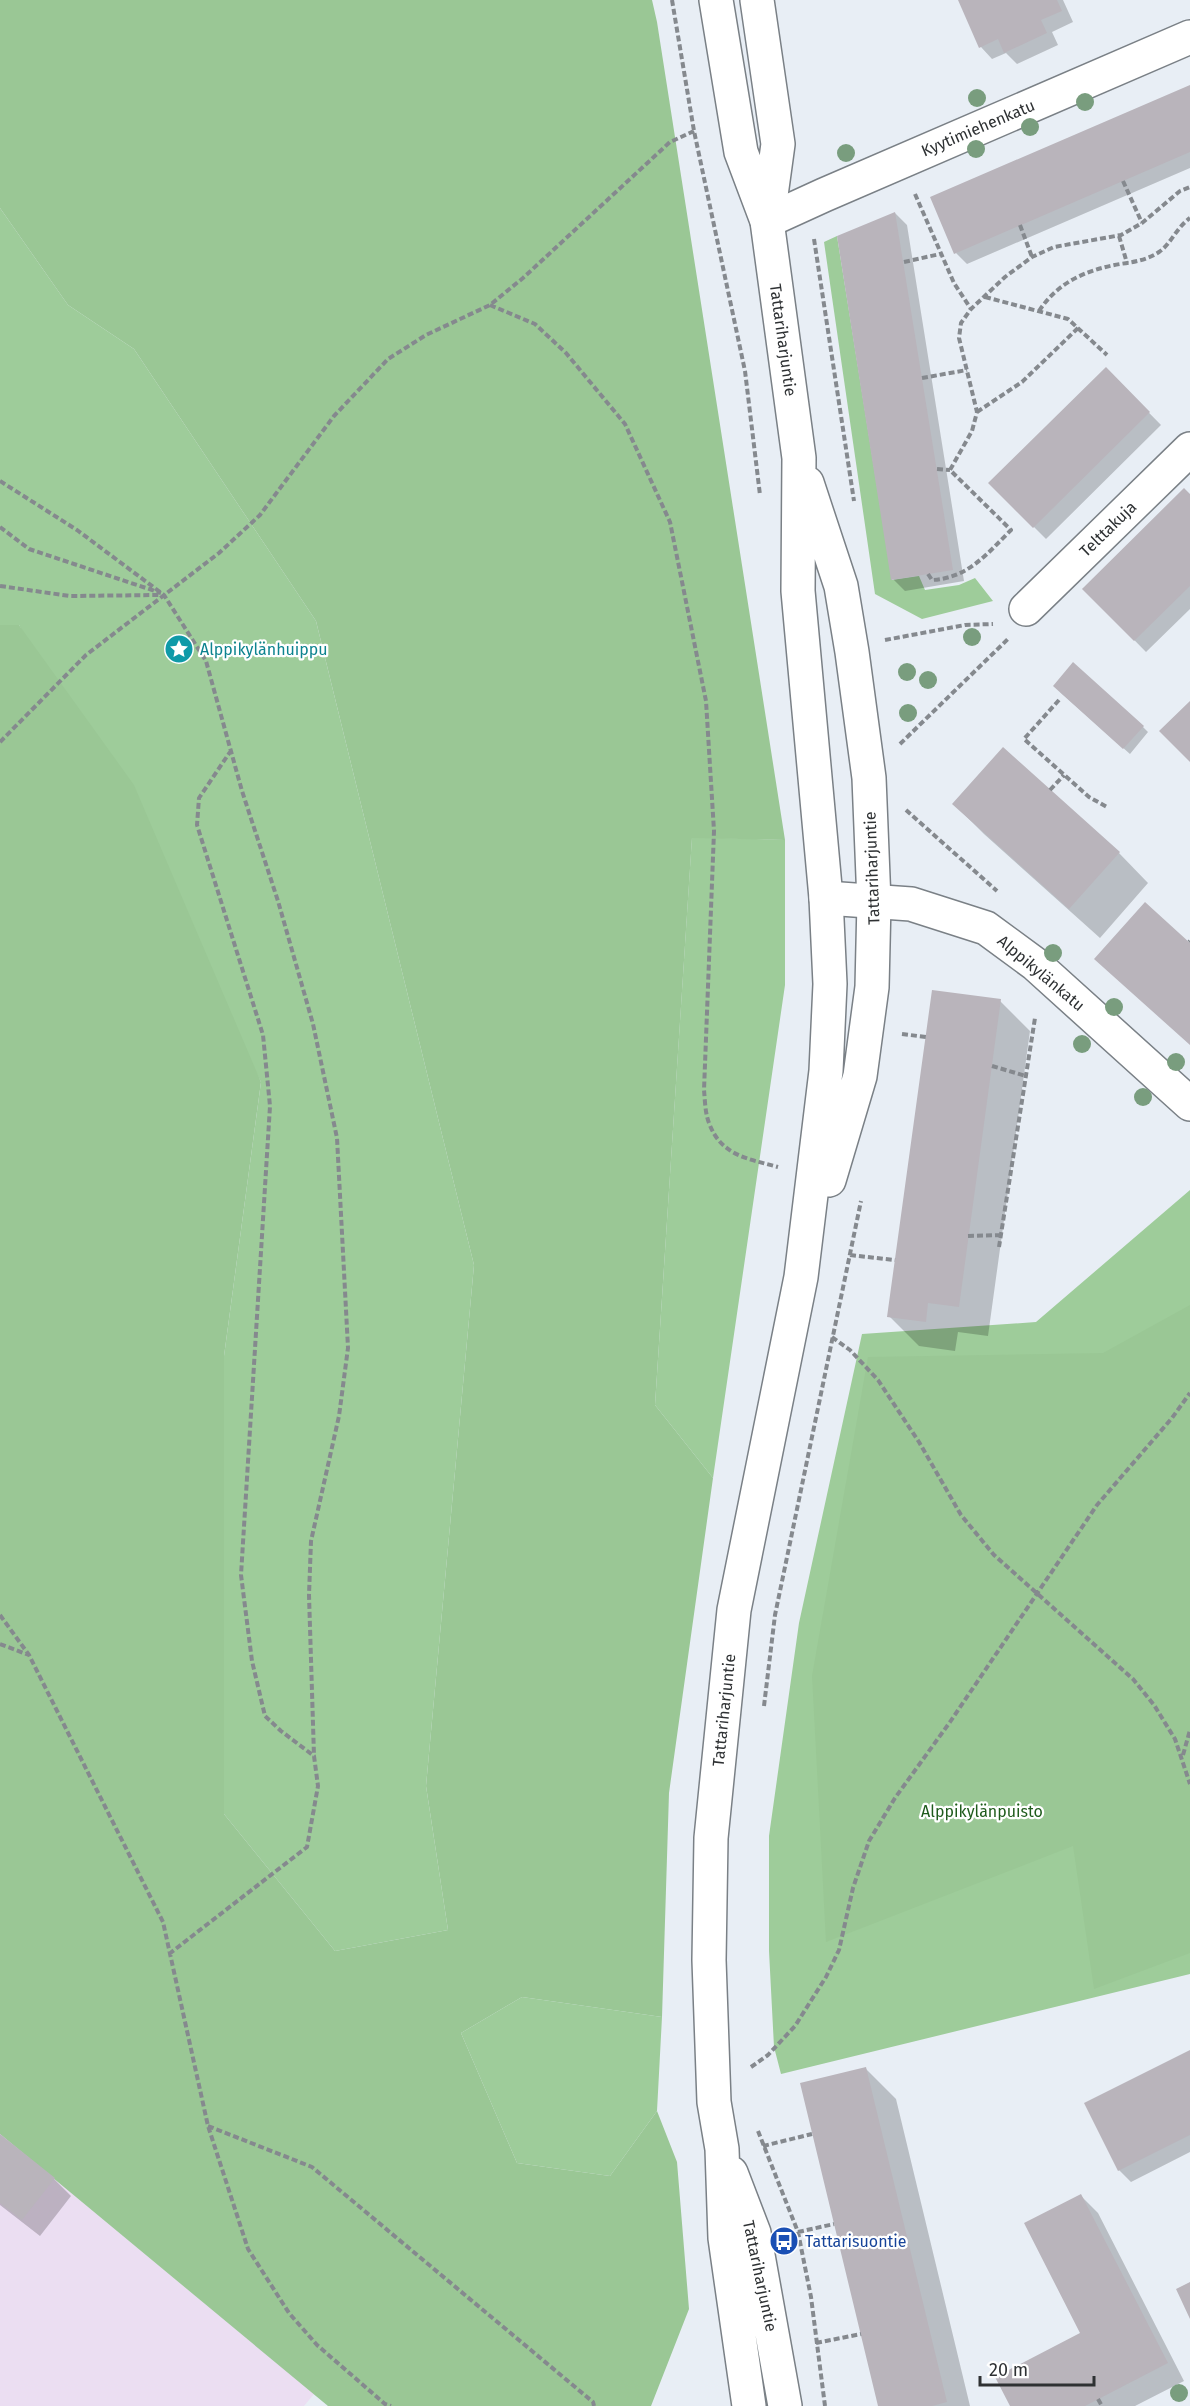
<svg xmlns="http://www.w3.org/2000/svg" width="1190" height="2406" viewBox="0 0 1190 2406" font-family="'Fira Sans',sans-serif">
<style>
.industrial{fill:#ebdef2}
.green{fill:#9ecc9a}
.forest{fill:#9ac795}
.shadow{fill:#0003}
.building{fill:#b9b4bb}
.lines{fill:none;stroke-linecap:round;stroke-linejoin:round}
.minor-casing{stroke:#7a8086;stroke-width:36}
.major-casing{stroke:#7a8086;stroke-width:36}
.path{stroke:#85898e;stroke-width:4;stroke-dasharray:6 3;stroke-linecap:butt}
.minor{stroke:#fff;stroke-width:33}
.major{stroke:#fff;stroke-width:33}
.tree{fill:#799d7e}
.labels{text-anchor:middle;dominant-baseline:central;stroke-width:4.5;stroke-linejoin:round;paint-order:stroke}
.street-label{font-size:16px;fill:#2e3133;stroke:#fff}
.culture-label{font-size:16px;fill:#0d838f;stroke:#fff;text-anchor:start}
.park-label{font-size:16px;fill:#1f5b1c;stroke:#fff}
.transit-label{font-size:16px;fill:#164399;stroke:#fff;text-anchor:start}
</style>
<rect width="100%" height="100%" fill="#e8eef5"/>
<path class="industrial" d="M0 2134 314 2394 304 2406H0Z"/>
<path class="green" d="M0 208 68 305 134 349 316 621 474 1265 426 1786 448 1930 335 1951 224 1814V1356L261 1082 19 625H0Z
M837 236 892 580 919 576 925 590 959 585 975 578 993 601 922 619 875 594 824 242Z
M692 837 785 840V985L713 1478 655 1405Z
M1190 1190V1974L781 2074 774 2047 769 1951V1836L799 1623 862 1334 1036 1322Z
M522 1997 662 2017 657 2111 610 2176 517 2163 461 2033Z"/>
<path class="forest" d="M0 0H652L657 22 785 840 692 838 655 1405 713 1478 669 1793 662 2017 522 1997 461 2033 517 2163 610 2176 657 2111 677 2162 689 2309 651 2406H328L0 2134V625H19L134 785 261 1082 224 1356V1814L335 1951 448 1930 426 1786 474 1265 316 621 134 349 68 305 0 208Z
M1190 1305V1953L1094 1989 1073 1846 826 1942 812 1676 868 1357 1103 1353Z"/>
<path class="shadow" d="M959 0H1063L1073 22 1052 32 1058 45 1017 64 1006 53 992 59 981 47Z
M1190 86V168L967 264 956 253Z
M895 213 907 225 964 581 905 591 893 579Z
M1106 369 1161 425 1046 539 990 483Z
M1190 496V609L1146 652 1084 589Z
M1060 692 1143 727 1148 732 1130 754Z
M954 804 1119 853 1148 883 1100 938 984 834Z
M1000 1001 1030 1031 988 1336 958 1332 955 1351 919 1346 889 1316Z
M1190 2051V2152L1131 2182 1119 2170 1086 2104Z
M866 2069 896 2099 970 2406H880Z
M0 2136 54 2179 71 2196 40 2236 0 2205Z
M1081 2196 1098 2213 1184 2381 1135 2406H1011L1082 2334Z"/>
<path class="building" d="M958 0H1057L1062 11 1041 20 1047 33 1004 53 998 39 979 48Z
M1190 85V152L954 254 930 197Z
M895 212 953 570 891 580 837 236Z
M1106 367 1150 412 1033 528 988 483Z
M1184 488 1190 494V586L1134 641 1082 589Z
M1073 662 1144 726 1123 749 1053 686Z
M1190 701V762L1159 731Z
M1003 747 1120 852 1069 909 952 804Z
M1145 902 1190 943V1045L1094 959Z
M932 990 1001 999 959 1307 928 1303 926 1322 887 1317Z
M1190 2050V2135L1118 2171 1084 2103Z
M866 2067 947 2402 932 2406H878L800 2083Z
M0 2134 55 2178 22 2220 0 2203Z
M1081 2194 1168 2363 1085 2406H1010L995 2377 1080 2333 1024 2223Z
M1190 2282V2319L1176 2289Z"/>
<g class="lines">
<g class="minor-casing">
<path id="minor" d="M767 221 824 195 1190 37
M1026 609 1190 449
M826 898 911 904 986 928 1035 964 1190 1104"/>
</g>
<g class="major-casing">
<path id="major" d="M716 0 741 152 767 221 799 458 798 591 826 898 830 984 826 1071 801 1277 734 1610 711 1838 709 1960 714 2102 722 2149 725 2238 749 2406
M757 0 778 144 768 217
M807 483 841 586 852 652 869 778 874 902 872 987 860 1076 829 1180
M731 2173 754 2233 785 2406"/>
</g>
<path class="path" d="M672 0 694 131 745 371 760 495
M1123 181 1142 223
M915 194 954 283 971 309
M1020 225 1032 257
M1119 236 1127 263
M814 239 854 501
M904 262 940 254
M985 297 1068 319 1107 355
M490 305 535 324 566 353 625 424 670 522 706 701 714 831 704 1090C705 1100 705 1113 709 1123 721 1156 749 1159 778 1167
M1039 311C1058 282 1086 270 1120 264 1134 262 1147 260 1159 252 1171 244 1176 228 1190 218
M922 378 967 370
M977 412 1022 382 1078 328
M937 469 950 470
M0 481 77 530 164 595 206 661 242 791 278 901 313 1024 337 1138 348 1348 339 1416 311 1541 309 1595 314 1756
M0 527 29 549 161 593
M928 574 932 580C968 578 987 554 1011 530L950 470 972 431 977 412 959 338 961 323 971 309 1005 277 1032 257 1054 247 1121 235 1142 223 1180 191 1190 187
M0 586 70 596 160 595
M885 640 965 625 993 624
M1059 700 1024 739 1089 797 1107 807
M0 742 86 655 219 553 260 515 334 416 388 359 426 335 490 305 523 278 670 142 694 131
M900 744 1009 638
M1050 790 1064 775
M906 810 997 891
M1189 942 1190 941
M902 1034 926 1037
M992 1066 1026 1076
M968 1236 1001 1235
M999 1247 1035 1018
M850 1255 895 1260
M832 1337 850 1350 878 1380 919 1442 961 1515 994 1555 1133 1679 1154 1705 1175 1739 1190 1784
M0 1615 29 1655 163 1922 208 2126 248 2249 289 2313 317 2345 385 2404 391 2406
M0 1644 29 1655
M764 1706 775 1615 861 1201
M1183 1755 1190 1730
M169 1954 307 1847 318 1786 314 1756 281 1731 265 1716 252 1661 241 1575 270 1106 263 1035 197 825 199 798 230 752
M751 2067 768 2055 795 2026 826 1977 839 1950 853 1888 869 1841 895 1798 950 1722 1097 1505 1172 1418 1190 1393
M208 2126 312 2167 593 2402 594 2406
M758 2131 798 2232 811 2297 825 2406
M763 2146 812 2134
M798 2232 834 2224
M816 2343 861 2334
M1098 2399 1102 2406"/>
<use href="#minor" class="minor"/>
<use href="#major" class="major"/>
</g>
<g class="tree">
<circle cx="977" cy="98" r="9"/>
<circle cx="1085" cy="102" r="9"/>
<circle cx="1030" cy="127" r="9"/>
<circle cx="976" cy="149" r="9"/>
<circle cx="846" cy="153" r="9"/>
<circle cx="972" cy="637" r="9"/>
<circle cx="907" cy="672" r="9"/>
<circle cx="928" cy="680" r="9"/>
<circle cx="908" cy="713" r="9"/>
<circle cx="1053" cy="953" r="9"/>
<circle cx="1114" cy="1007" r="9"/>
<circle cx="1082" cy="1044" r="9"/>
<circle cx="1176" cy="1062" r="9"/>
<circle cx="1143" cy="1097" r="9"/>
<circle cx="1179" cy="2393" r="9"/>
</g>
<defs>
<g id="sight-disc" transform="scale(1.5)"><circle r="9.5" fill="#0f9aa8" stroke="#fff"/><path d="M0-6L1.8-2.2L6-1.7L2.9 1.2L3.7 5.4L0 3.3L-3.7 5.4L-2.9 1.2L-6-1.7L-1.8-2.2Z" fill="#fff"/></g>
<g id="bus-disc" transform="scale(1.5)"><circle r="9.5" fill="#1a4fb4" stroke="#fff"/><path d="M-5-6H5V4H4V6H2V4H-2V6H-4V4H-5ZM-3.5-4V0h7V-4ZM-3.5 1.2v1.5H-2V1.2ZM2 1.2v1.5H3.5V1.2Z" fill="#fff"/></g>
</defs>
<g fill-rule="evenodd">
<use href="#sight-disc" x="179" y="649"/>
<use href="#bus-disc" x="784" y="2241"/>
</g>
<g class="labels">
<g class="street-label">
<text transform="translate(978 128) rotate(-23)">Kyytimiehenkatu</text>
<text transform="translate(783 340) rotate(82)">Tattariharjuntie</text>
<text transform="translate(1108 529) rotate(-44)">Telttakuja</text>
<text transform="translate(872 868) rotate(-92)">Tattariharjuntie</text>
<text transform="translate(1041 973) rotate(40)">Alppikylänkatu</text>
<text transform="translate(724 1710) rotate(-84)">Tattariharjuntie</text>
<text transform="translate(760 2276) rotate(78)">Tattariharjuntie</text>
</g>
<g class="culture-label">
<text x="200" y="649">Alppikylänhuippu</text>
</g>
<g class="park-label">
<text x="982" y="1811">Alppikylänpuisto</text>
</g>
<g class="transit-label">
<text x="805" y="2241">Tattarisuontie</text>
</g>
</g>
<path d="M980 2376v9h114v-9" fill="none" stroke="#2e3133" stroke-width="3"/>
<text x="989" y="2376" font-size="18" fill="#2e3133" stroke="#ffffff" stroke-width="4.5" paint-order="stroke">20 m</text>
</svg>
